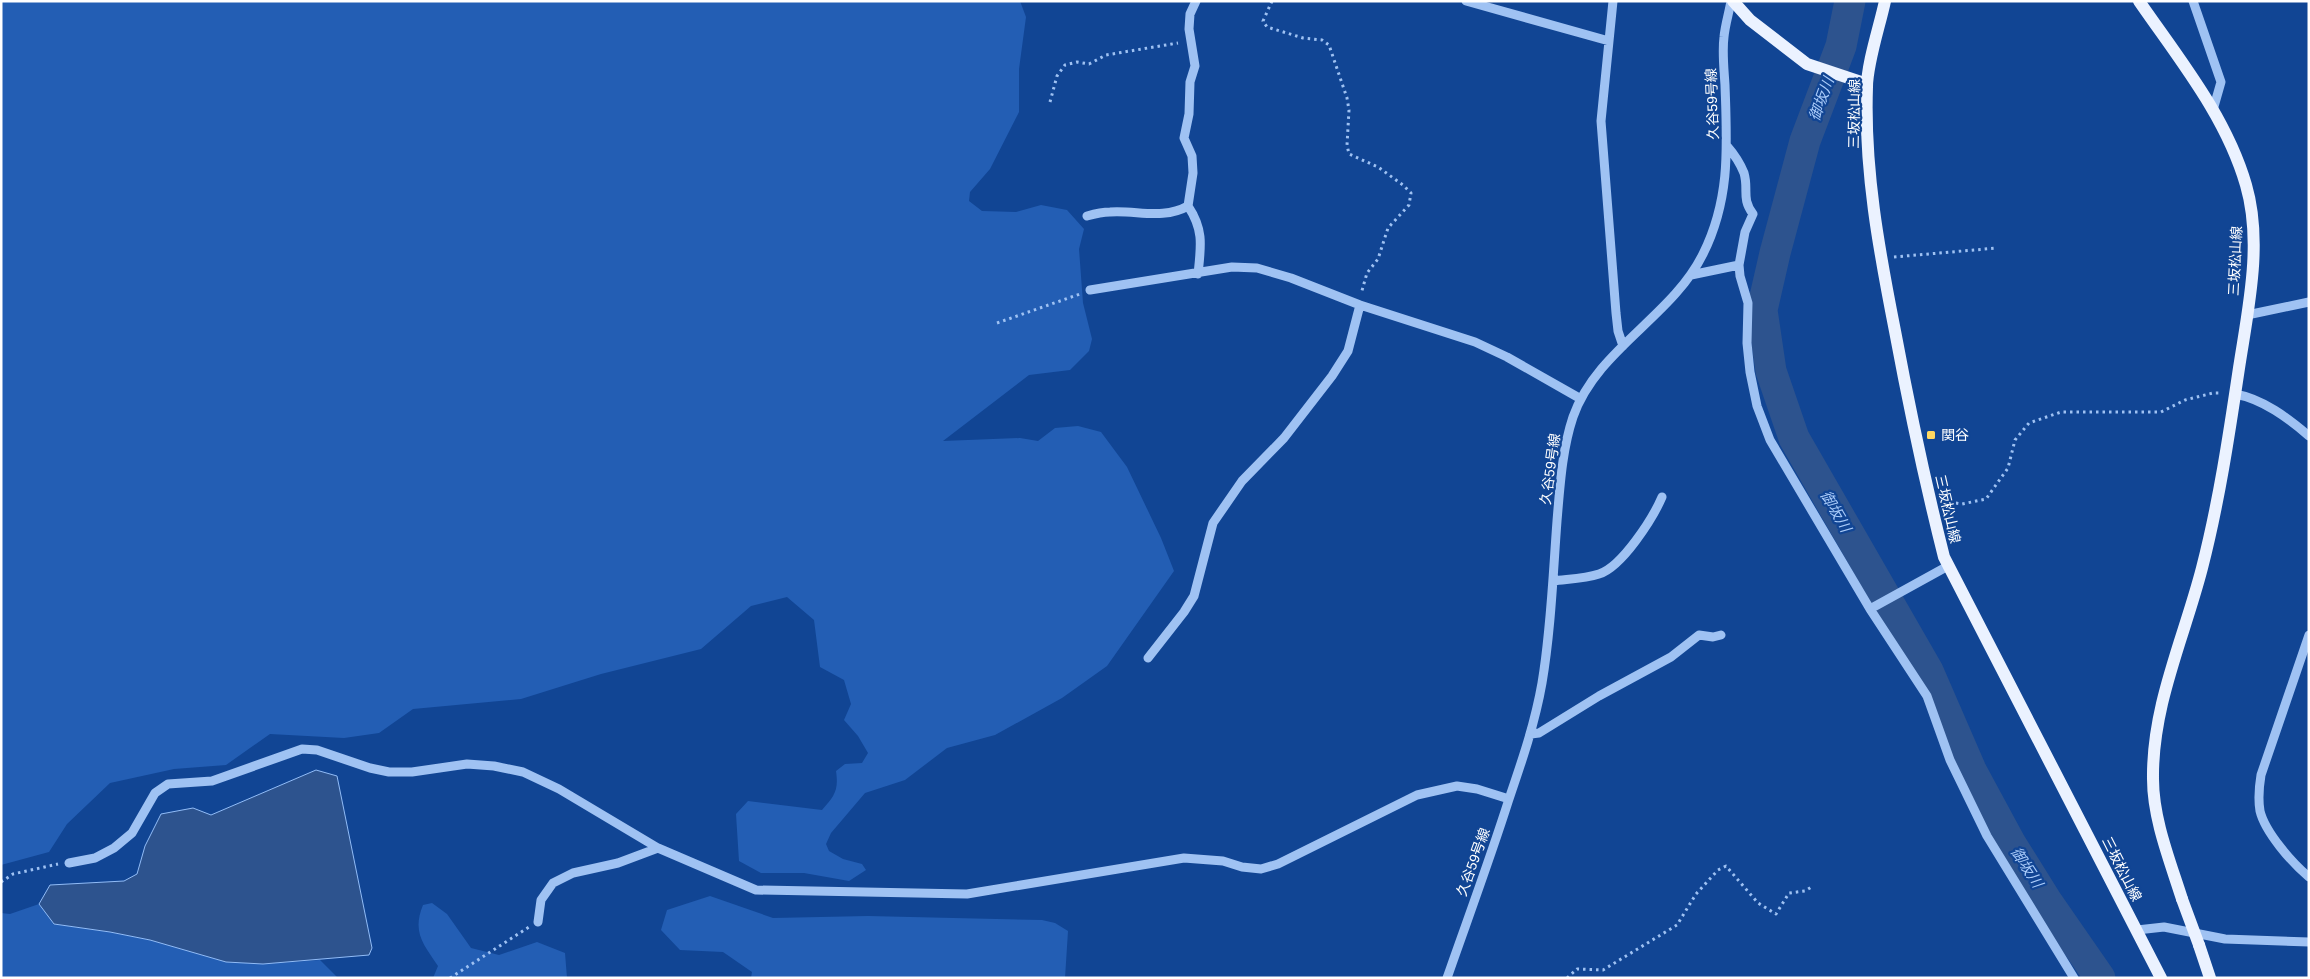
<svg xmlns="http://www.w3.org/2000/svg" width="2310" height="979" viewBox="0 0 2310 979" font-family="Helvetica,'Noto Sans JP',sans-serif">
<style>
.green{fill:#235eb4}
.water{fill:#2d538e;stroke:#91bcf7}
.lines{fill:none;stroke-linecap:round;stroke-linejoin:round}
.river{stroke:#2d538e;stroke-width:31}
.path{stroke:#9fc2f3;stroke-width:3;stroke-dasharray:2.5 4;stroke-linecap:butt}
.minor{stroke:#9fc2f3;stroke-width:9}
.major{stroke:#ebf2ff;stroke-width:12}
.major-bridge{stroke:#ebf2ff;stroke-width:12}
.poi-dot{fill:#ffd861;stroke:#114594;stroke-width:2}
.labels{text-anchor:middle;dominant-baseline:central;stroke-width:4.5;stroke-linejoin:round;paint-order:stroke}
.street-label{font-size:14px;fill:#fff;stroke:#114594}
.poi-label{font-size:14px;fill:#fff;stroke:#114594;text-anchor:start}
.water-label{font-size:15px;font-style:italic;fill:#abccfa;stroke:#114594}
</style>
<rect width="100%" height="100%" fill="#114594"/>
<path class="green" d="M1 1H1020L1026 17 1019 69V112L990 169 970 192 969 201 982 211 1016 212 1041 205 1067 210 1084 229 1079 249 1083 303 1092 339 1089 351 1070 370 1029 375 943 441 1020 438 1038 441 1055 428 1078 426 1101 432 1127 467 1161 538 1174 571 1107 666 1062 698 995 735 947 748 905 780 865 793 831 833 826 844 829 851 843 859 862 864 866 870 849 881 804 873H761L739 861 736 814 748 801 822 810C834 796 839 791 836 771L845 764 862 763 868 753 858 736 844 720 851 704 844 680 820 667 814 620 787 597 751 606 701 649 601 674 521 699 413 709 379 733 344 738 270 734 226 765 174 769 110 783 67 824 49 852 1 865Z
M710 896 773 918 868 916 1042 920 1055 923 1068 931 1065 978H751L752 972 723 952 680 950 661 930 667 910Z
M432 903 447 914 471 948 499 955 537 942 565 953 567 978H433L438 966C423 944 412 932 423 905Z
M39 904 54 924 110 932 150 940 226 962 263 964 320 960 338 978H1V913L10 914Z"/>
<path class="water" d="M316 770 337 776 372 948 369 955 263 964 226 962 150 940 110 932 54 924 39 904 50 885 124 881 137 874 145 846 161 814 193 808 211 815Z"/>
<g class="lines">
<path class="river" d="M1850 1 1841 46 1805 141 1775 253 1762 310 1771 371 1794 438 1928 671 1971 770 2011 844 2046 900 2100 978"/>
<path class="path" d="M1272 1 1263 21 1267 27 1303 38 1322 40 1329 45 1347 98 1349 110 1347 145 1349 154 1378 167 1403 185 1411 193 1409 205 1388 228 1378 259 1367 273 1361 294
M1050 102 1057 76 1065 65 1077 62 1089 64 1106 55 1178 43
M1894 257 1997 248
M997 323 1080 294
M1943 501 1962 504 1986 499 2008 468 2015 440 2029 423 2061 412H2161L2185 400 2213 393H2222
M1 882 13 874 58 864
M450 978 529 927
M1567 978 1577 969 1603 970 1677 925 1696 894 1718 870 1726 866 1758 903 1776 914 1789 893 1805 891 1813 886"/>
<path class="minor" d="M1196 1 1190 14 1189 29 1195 66 1190 82 1189 114 1184 138 1192 156 1193 173 1188 206C1204 230 1201 246 1198 274
M1466 1 1609 41
M1613 1 1601 121 1616 313 1618 331 1623 346
M2193 1 2221 82 2213 110
M1727 146C1734 154 1740 163 1744 173 1749 190 1741 198 1753 214L1745 232 1739 265 1740 276 1748 303 1747 343 1750 372 1757 406 1770 440 1870 609 1927 696 1950 760 1987 836 2074 978
M1087 216C1094 214 1102 212 1110 212 1137 210 1163 220 1188 206
M1691 275 1739 265
M1090 290 1232 267 1257 268 1291 278 1360 305 1475 342 1507 357 1581 399
M2247 315 2309 302
M2235 394C2263 399 2288 418 2309 436
M1553 581C1567 579 1584 579 1599 574 1622 567 1653 518 1662 497
M1870 609 1948 566
M2309 635 2261 775C2259 787 2258 799 2260 811 2265 832 2292 863 2309 877
M1148 658 1184 612 1194 596 1213 523 1242 481 1284 438 1332 376 1348 351 1360 305
M1531 734 1539 733 1599 696 1671 657 1699 635 1713 637 1721 635
M69 863 95 858 114 848 132 833 155 793 168 784 212 781 302 749 317 750 370 768 389 772H412L467 764 494 766 523 772 559 789 658 848 756 890 967 894 1184 858 1223 861 1242 867 1261 869 1278 864 1417 795 1457 786 1477 789 1509 799
M538 922 541 900 553 883 573 873 618 863 658 848
M2137 930 2164 927 2225 939 2309 942
M1447 978C1468 918 1490 859 1509 799 1522 761 1535 723 1542 683 1551 630 1553 574 1557 521 1560 486 1562 450 1573 417 1597 349 1672 317 1703 254 1731 198 1727 145 1725 85 1724 69 1722 52 1724 37 1725 25 1729 13 1731 1"/>
<path class="major" d="M1733 1 1750 20 1807 64 1867 84
M1885 1C1880 25 1867 63 1867 87 1864 169 1879 250 1895 331 1909 406 1925 482 1944 557L2161 978
M2139 1C2179 59 2226 116 2246 185 2263 243 2248 309 2239 368 2229 435 2219 502 2202 568 2184 638 2152 705 2153 779 2153 819 2170 861 2182 899
M2199 945 2210 978"/>
<path class="major-bridge" d="M2182 899 2199 945"/>
</g>
<rect class="poi-dot" x="1926" y="430" width="10" height="10" rx="2.5"/>
<g class="labels">
<g class="street-label">
<text transform="translate(1712 104) rotate(-92)">久谷59号線</text>
<text transform="translate(1854 114) rotate(-89)">三坂松山線</text>
<text transform="translate(2235 261) rotate(-87)">三坂松山線</text>
<text transform="translate(1550 469) rotate(-82)">久谷59号線</text>
<text transform="translate(1948 509) rotate(77)">三坂松山線</text>
<text transform="translate(1473 862) rotate(-70)">久谷59号線</text>
<text transform="translate(2122 869) rotate(63)">三坂松山線</text>
</g>
<g class="poi-label">
<text x="1941" y="435">関谷</text>
</g>
<g class="water-label">
<text transform="translate(1821 99) rotate(-70)">御坂川</text>
<text transform="translate(1836 511) rotate(60)">御坂川</text>
<text transform="translate(2027 867) rotate(57)">御坂川</text>
</g>
</g>
<rect width="2310" height="979" fill="none" stroke="#ffffff" stroke-width="5"/>
</svg>
